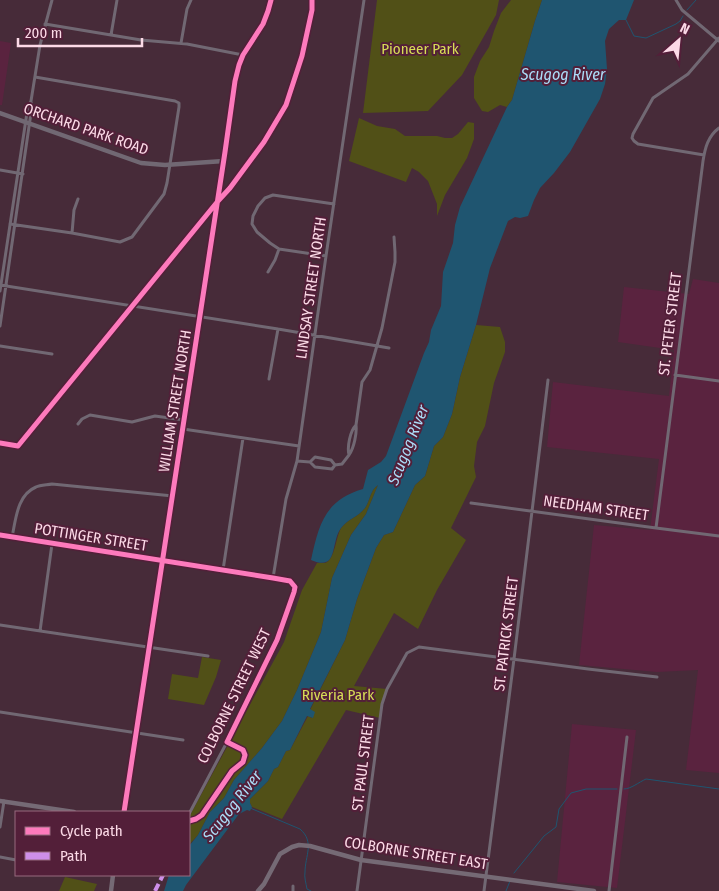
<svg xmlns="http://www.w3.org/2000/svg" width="719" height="891" viewBox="0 0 719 891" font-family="'Fira Sans Condensed',sans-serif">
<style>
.built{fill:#5a233f}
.green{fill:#515017}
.water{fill:#1f5570}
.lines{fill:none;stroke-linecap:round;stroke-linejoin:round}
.stream{stroke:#1f5570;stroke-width:1}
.minor{stroke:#716873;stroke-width:3}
.tertiary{stroke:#716873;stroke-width:4.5}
.secondary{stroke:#756a75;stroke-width:4.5}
.quiet{stroke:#ce8fe9;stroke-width:4;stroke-dasharray:8 4;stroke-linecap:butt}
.cycleway-casing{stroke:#531f39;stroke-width:8}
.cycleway{stroke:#fd7abc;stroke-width:5}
.labels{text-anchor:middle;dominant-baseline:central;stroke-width:4;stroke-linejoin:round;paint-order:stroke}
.park-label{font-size:15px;fill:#d7de56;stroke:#531f39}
.street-label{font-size:15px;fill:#fcdae7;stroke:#531f39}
.water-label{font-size:16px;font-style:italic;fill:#abdcf7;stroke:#531f39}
</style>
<rect width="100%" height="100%" fill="#472b39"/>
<path class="built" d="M0 41 11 43 2 105H0Z
M693 279 719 283V773L686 770 698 670 657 672 579 665 594 525 650 530 659 459 547 447 553 382 669 396 674 350 618 342 624 287 689 294Z
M572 724 636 730 617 888 557 882Z"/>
<path class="green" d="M377 0H499L496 15 462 75 428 111 363 113Z
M511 0H542L535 21 512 100 507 107 500 105 488 112 482 111 474 98V77L480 61 489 47 494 31 501 13Z
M359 118 377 126 395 129 405 136H437L445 138H452L458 134 468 122 474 123V139L467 158 445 195 437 216V204L428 181 419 172 412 168 406 182 349 161Z
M476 325 500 327 505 342V352L494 383 485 426 477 442 474 466 476 477 451 528 466 540 437 590 418 629 394 613 354 686 387 689 382 707 380 718 346 710 282 819 252 807 250 803V799L268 781 274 769 278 767 286 751 290 750 308 716 312 718 310 710 345 640 357 599 376 548 384 535 393 532 415 485 425 476 434 446 443 437 452 414 460 377Z
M378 485 366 514 351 535 332 578 321 632 297 690 282 721 262 748 234 780 224 798 210 812 198 835 189 845V817L284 642 302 590 317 563C319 563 324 563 325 563 335 560 336 536 341 528 348 519 358 517 365 508 370 501 370 490 378 485Z
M202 657 221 660 216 677 204 705 168 699 172 674 198 678Z
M65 877 97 884 94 891H59Z"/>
<path class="water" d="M542 0H634L626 20H619L609 29 605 41 607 69 605 84 600 99 570 152 554 173 540 188 534 200 528 216 520 218 515 217 508 221 490 268 476 325 460 377 452 414 443 437 434 446 425 476 415 485 393 532 384 535 376 548 357 599 345 640 310 709 315 712 313 718 307 716 290 750 286 751 278 767 274 769 268 781 250 799V803L252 807 250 811 247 810 239 814 186 885 183 891H164L169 875H189V846L198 835 210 812 224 798 234 780 262 748 282 721 297 690 321 632 332 578 351 535 366 514 378 485C370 490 370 501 365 508 358 517 348 519 341 528 330 543 339 572 311 560 319 524 325 500 363 489L368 470 381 462 386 456 424 353 429 342 431 330 441 306 443 272 453 243 455 225 460 207 507 107 512 100 535 21Z"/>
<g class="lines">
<path class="stream" d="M687 10 696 0
M626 20 634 36 646 38 676 24 680 21 683 16
M624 789C631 789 639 782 646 779L719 789
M250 808 300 829C315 842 305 856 305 872 304 877 306 883 307 889L311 891
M514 873 544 836 556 827 559 809 571 793 586 789H617
M506 891 510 881"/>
<path class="minor" d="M676 0 682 10 719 41
M45 24 141 40 187 44 243 55
M111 35 117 0
M181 43 187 9 191 0
M704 155 638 144 634 141 632 138 633 134 653 98 688 74 719 38
M0 170 23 174
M10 224 72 233 120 242 132 237 164 194 167 183 179 107V103L175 101 35 77
M72 233 74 210 78 199
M326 256 279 249 270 243 257 232 252 224 253 216 258 206 265 198 273 195 334 204
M268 272 275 260 279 249
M0 285 278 329 389 348
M0 291 28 106 31 101 40 45 52 0
M0 326 32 106 31 102
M0 346 52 354
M675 375 719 381
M269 379 278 329
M78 424 82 419 90 415 132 422 155 416 184 420
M356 425 362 382 370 370 382 328 395 262V252L394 237
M183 429 299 446
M297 461 310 462
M335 465 332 469 315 467 310 462 315 457 331 460 335 465 342 464 349 455C347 447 350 431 356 425 357 433 354 448 349 455
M471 503 656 528 719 536
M656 528 703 161C705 148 708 136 719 128
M0 535 273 578 290 581 295 587 294 592 277 640 227 742 189 814
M12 537C16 519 17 495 36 487 40 485 47 485 52 484L173 496
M223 570 243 438
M273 578 286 499 297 461 326 256 364 0
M0 625 208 656
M40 631 52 544
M0 712 183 740
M0 827 4 801
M0 857 16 860
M293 891V886
M357 891 382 704 387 689 407 653 419 647 588 669 657 677
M484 891 514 659 548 380
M609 891 627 737"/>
<path class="tertiary" d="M0 113 141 163 165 165 224 161
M124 812 225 152 235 81 239 65 243 55 263 24 268 11 271 0"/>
<path class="secondary" d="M0 801 74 812
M111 891 113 875
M258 891 264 884 280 854 292 847 299 845 310 846 361 860 594 891"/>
<path class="quiet" d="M155 891 163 875"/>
<g class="cycleway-casing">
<path id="cycleway" d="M0 443 18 446 218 201 230 188 264 142 286 105 302 56 312 10V0
M0 535 273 578 290 581 295 587 294 592 277 640 227 742 243 750 245 755 243 762 232 771 202 815 196 819 189 821
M124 812 225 152 235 81 239 65 243 55 263 24 268 11 271 0"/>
</g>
<use href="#cycleway" class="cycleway"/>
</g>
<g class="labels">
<g class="park-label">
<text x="420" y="49">Pioneer Park</text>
<text x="338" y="695">Riveria Park</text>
</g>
<g class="street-label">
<text transform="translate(86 129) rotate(19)">ORCHARD PARK ROAD</text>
<text transform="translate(311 288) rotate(-82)">LINDSAY STREET NORTH</text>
<text transform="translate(670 324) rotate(-83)">ST. PETER STREET</text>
<text transform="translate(175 401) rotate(-81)">WILLIAM STREET NORTH</text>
<text transform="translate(596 508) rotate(8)">NEEDHAM STREET</text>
<text transform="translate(91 537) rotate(9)">POTTINGER STREET</text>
<text transform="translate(506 634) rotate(-83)">ST. PATRICK STREET</text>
<text transform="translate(234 696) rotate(-64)">COLBORNE STREET WEST</text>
<text transform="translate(363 763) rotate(-83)">ST. PAUL STREET</text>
<text transform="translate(416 853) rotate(9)">COLBORNE STREET EAST</text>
</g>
<g class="water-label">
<text x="563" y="74">Scugog River</text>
<text transform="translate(408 445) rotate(-68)">Scugog River</text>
<text transform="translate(232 806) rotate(-52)">Scugog River</text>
</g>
</g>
<rect x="15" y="811" width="175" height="65" fill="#531f39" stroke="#976a7f"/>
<rect x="25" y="827" width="25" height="8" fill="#fd7abc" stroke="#976a7f"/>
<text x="60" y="836" font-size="15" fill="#fcdae7">Cycle path</text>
<rect x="25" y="852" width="25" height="8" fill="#ce8fe9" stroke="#976a7f"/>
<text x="60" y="861" font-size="15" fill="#fcdae7">Path</text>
<g transform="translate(679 40) rotate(27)" stroke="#531f39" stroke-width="4" paint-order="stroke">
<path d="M0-4L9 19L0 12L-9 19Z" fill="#fcdae7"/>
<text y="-8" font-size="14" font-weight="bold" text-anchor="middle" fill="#fcdae7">N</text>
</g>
<path d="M18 38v8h124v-8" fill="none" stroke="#fcdae7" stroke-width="2.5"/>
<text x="25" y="38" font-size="15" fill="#fcdae7" stroke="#531f39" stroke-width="4" paint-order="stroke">200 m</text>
</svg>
